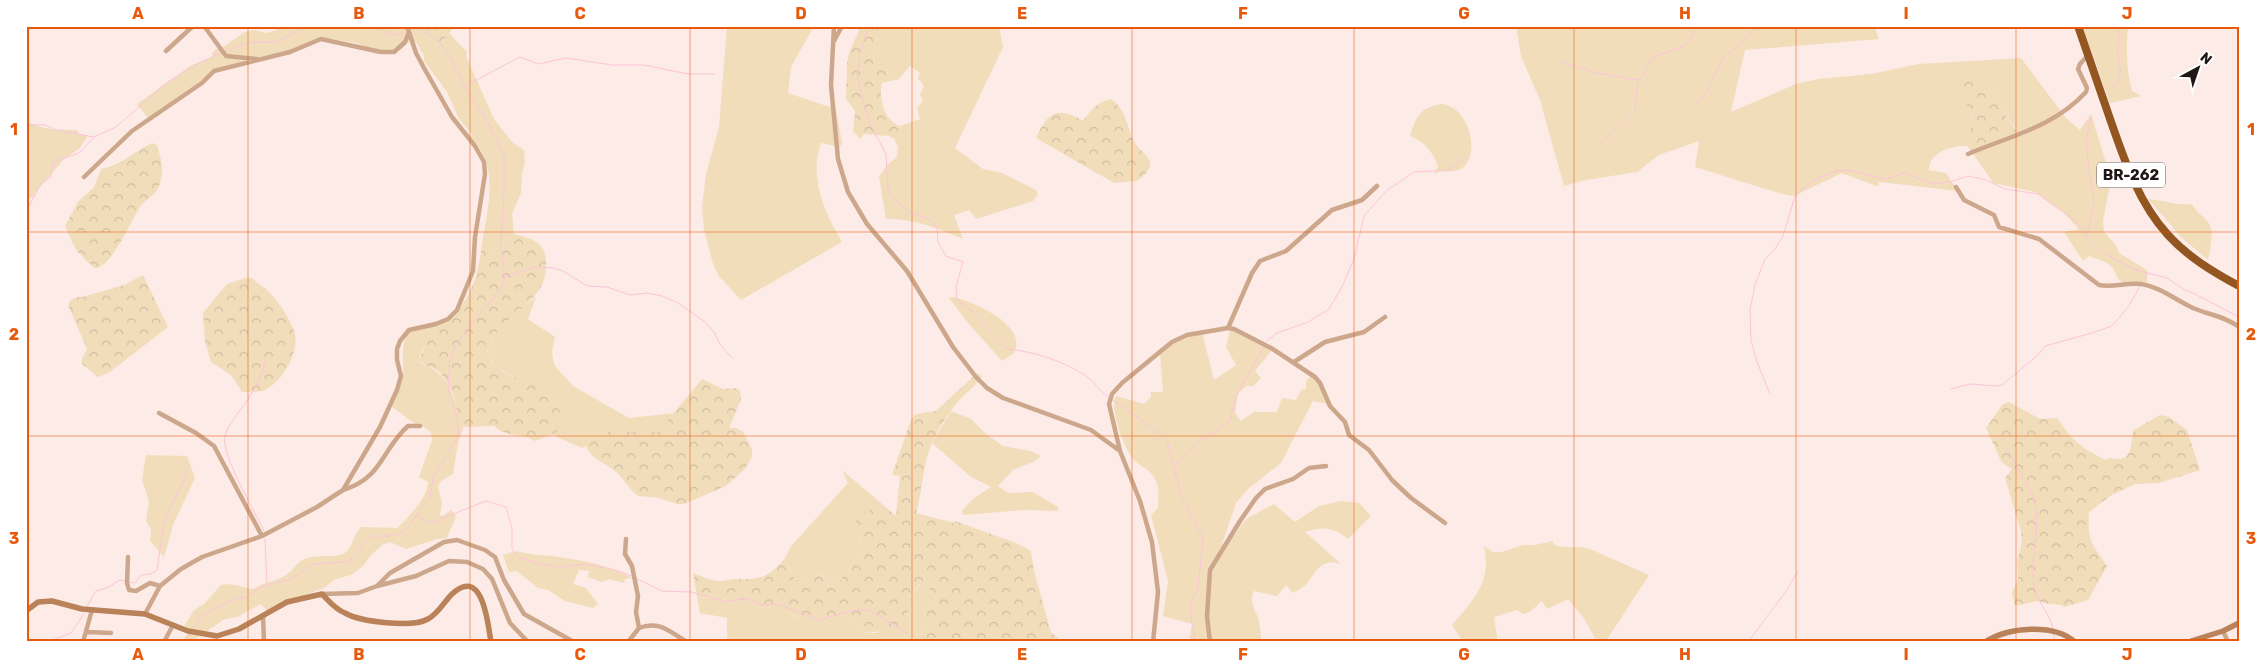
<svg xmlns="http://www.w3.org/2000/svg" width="2265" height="668" viewBox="0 0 2265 668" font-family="Rubik,sans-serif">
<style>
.green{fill:#f2ddbb}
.forest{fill:url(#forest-crowns)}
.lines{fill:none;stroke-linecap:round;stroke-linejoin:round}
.stream{stroke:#fdc4da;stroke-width:1}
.street{stroke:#cda78b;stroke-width:4.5}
.secondary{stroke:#b98259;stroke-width:5.5}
.highway{stroke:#935621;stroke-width:8}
.grid{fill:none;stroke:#e8590c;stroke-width:1;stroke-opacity:0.55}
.labels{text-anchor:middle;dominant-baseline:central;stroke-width:5;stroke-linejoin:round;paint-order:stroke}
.shield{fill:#fff;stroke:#635d5c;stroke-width:1}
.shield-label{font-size:15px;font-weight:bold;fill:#201816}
.neatline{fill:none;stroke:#e8590c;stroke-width:2}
.grid-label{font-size:16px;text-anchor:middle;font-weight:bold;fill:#e8590c}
</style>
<defs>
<pattern id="forest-crowns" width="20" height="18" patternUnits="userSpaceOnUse" patternTransform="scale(1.25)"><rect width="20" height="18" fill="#f2ddbb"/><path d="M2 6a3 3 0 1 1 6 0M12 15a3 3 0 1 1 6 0" fill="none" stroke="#cfbda0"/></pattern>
</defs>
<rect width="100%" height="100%" fill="#fcebe6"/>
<path class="green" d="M279 26H426L427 36 438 46 449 33 467 52 466 56 494 119 513 143 524 150 525 163 522 173 521 193 512 214 514 234 493 252 484 249 481 251C486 212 502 169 471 137L472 134 459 119 447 92 424 61V56L416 42 411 40 401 50 378 51 356 43 322 37 305 46 218 70 206 82 150 121 137 104 189 67 213 57 212 53 220 46 223 47 245 32 254 30 266 33 278 30Z
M727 26H814L791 67 788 93 836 109 842 143 840 147 821 143C809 178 824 211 842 242L741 300 719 276 713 264 704 230 702 208 706 174 719 127Z
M881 26H999L1003 47 955 148 983 169 1002 173 1036 190 1038 194 1033 201 976 219 969 210 954 215 963 239C942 229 910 218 886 219L879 177 886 166 897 157 898 147 894 139 898 137 903 129 900 126 920 119 917 108 923 101 920 95 924 86 918 78 920 73 910 66 899 79 883 67 877 66C868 55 878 39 881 26Z
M1516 26H1874L1879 39 1745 50 1731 112 1796 84 1819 79 1871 74 1919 64 2021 58 2066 118 2080 130 2091 114 2111 179 2103 221 2104 232 2115 244 2119 253 2147 270V282C2136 283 2124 287 2117 277 2115 273 2114 269 2111 266 2105 260 2097 260 2089 256L2083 261 2064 232 2079 229 2062 211 2035 192 1993 183 1972 152 2016 129 1998 105 1992 88 1971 112 1973 123 1967 146C1952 145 1929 152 1929 170L1946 173 1958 191 1879 182V186H1876L1842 173 1794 196 1782 194 1695 167 1699 141 1659 155 1637 172 1586 180 1564 186 1540 100 1521 56Z
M2082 26H2128C2126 48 2126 70 2132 91L2141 96 2110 103Z
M1441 104C1466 105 1481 148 1464 167 1456 174 1443 169 1434 174L1438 166C1433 152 1424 141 1410 136 1417 116 1418 109 1441 104Z
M26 121C43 130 58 130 77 130L80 135H88L80 148 63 160 31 198 26 197Z
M2148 199C2163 200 2178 206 2192 204 2196 212 2202 215 2208 222 2215 230 2210 250 2208 260L2182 238Z
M536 297 528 319 555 337 552 351 553 360 555 366 573 386 629 418 674 413 658 432H608L596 441 582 448 559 438 553 434 562 425 563 414 544 393 497 368 487 353C493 328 516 312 536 297Z
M954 297C973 302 1029 325 1014 353L1002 361 968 323 949 298Z
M1230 324 1235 330 1272 350 1255 371 1261 378 1253 386H1246L1238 394 1235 413 1241 421 1254 412H1277L1282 398 1296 400 1301 390 1306 389V382L1312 373 1332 405 1313 401 1281 463 1248 489 1236 503 1222 544 1226 546 1246 519 1274 504 1295 522 1319 506 1341 501 1359 503 1371 516 1348 539C1333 527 1323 526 1305 532L1341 564C1324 558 1317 568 1309 581 1306 586 1298 590 1293 593L1286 585 1277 596 1254 591C1249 601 1254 608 1258 618 1260 622 1261 637 1261 642H1189L1192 624 1163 616 1168 581 1151 515 1158 508C1158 499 1160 489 1156 481 1150 468 1143 469 1134 460 1124 449 1109 409 1116 396L1144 404 1151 397V392H1163L1160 353 1182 338 1202 332 1214 380 1236 365 1226 347 1230 331 1227 326Z
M428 327 429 338 419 357 421 363C444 373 450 384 457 408 458 414 459 420 464 426L458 443 453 474 441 481 438 486 442 503 440 515 443 516 451 510 456 516 447 538 437 539 406 549 390 542 382 545 370 556 364 565 353 574 334 580 324 588 306 595 270 614 261 604 237 617 225 619 191 642H182L190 630 184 626 194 610 204 604 221 585C233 582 242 588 254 589 264 581 276 582 286 575 294 570 297 561 307 558 319 554 333 559 345 553 353 547 353 534 361 527L397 528C408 518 428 497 428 482L419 477 432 440 431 432 422 426 415 424 391 406C394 398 398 392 401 384 407 367 397 346 410 331Z
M951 411 971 419 986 434 1003 446 1031 451 1041 456 1035 461 1013 470 998 486 1008 493 1033 492 1058 507V511L1024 510 963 515 962 511 973 499 991 487 971 477 932 443Z
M146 455 187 456 195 478 173 525 164 557 150 541 151 530 146 521 149 501 142 480Z
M842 470 882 504C872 511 857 514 853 527L861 540 859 555 839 582 829 581 817 573 806 583C790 581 791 571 785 558L792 545 848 483Z
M1553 541 1554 545C1567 549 1578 545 1590 549L1649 575 1608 638 1602 642H1597L1583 617 1568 599 1547 609 1542 601 1531 611 1523 614 1517 610 1494 617 1498 642H1463L1452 625C1474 599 1492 582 1484 546L1493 552H1502L1523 545H1535Z
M517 551C529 555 539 555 552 556 578 560 609 564 632 578L625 579 624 583 609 579 602 582 588 577 589 571 579 570 573 584 586 588 598 604 593 608 565 601 548 590 538 588 517 571 509 572 503 555Z
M921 584H926L936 599 924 611V624L920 642H727V618L700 613 697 597 720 598 732 603 748 599 757 606 786 611 799 619 810 621 849 618 854 619 863 632 876 633 905 620 908 615V598Z"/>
<path class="forest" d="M426 26H455L438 46 427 36Z
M861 26H881C878 40 868 55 877 66L883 67 899 79 882 83C879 95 882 114 893 122 896 125 900 126 903 129L898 137 894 139 889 136 864 134 860 139 853 131 855 111 846 99 847 64 849 53Z
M1985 78 1992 88 1998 105 2017 132 1972 152 1967 146 1973 117 1961 95 1958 82Z
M1111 99C1128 111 1126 128 1135 143 1139 150 1152 158 1150 166 1148 172 1141 178 1137 181L1114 183 1036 138C1047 113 1057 105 1083 121 1090 111 1098 101 1111 99Z
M152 143 157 145C160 155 164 168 161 179 158 195 150 195 141 206 131 219 112 269 94 268L76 250 65 226 78 202 94 187 101 169C120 166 135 151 152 143Z
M514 234C532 239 545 241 546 262 549 307 496 312 487 353L493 363 503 372 532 385 544 393 563 414 564 422 556 433 535 441C522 432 506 438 494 426L465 427C456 418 457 403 452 391 449 386 445 379 441 374 436 367 424 367 419 359L429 338 428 327C463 320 477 284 481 251L484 249 493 252Z
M143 275 168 327 110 372 98 377 82 364V359L87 349 68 305C71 298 75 297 82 297L124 285Z
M245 278H252C258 284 267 289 272 295 280 304 288 317 293 328 303 347 282 385 262 391 256 392 248 392 242 392L231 375 211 362 205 341 203 313 227 284Z
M977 373 982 376C975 387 966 392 958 402 948 413 939 428 933 441 922 464 923 489 916 513L954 523 955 521 1016 543 1031 551 1034 571 1051 632 1058 638 1065 642H920L924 624V611L936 599 926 584H920L908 598C911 634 892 631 863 632L854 619 849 618 807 623 786 611 757 606 748 599 732 603 720 598 697 597 693 573C701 576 711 581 719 581 724 582 730 579 735 579 759 580 769 578 785 558 791 571 790 581 806 583L816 573 829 581 839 582 859 555 861 540 853 527C857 513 871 511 882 504L896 516 900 476 892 475 911 420 916 414 936 411Z
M702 379 723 389 737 388 740 391 741 399 729 428H736L743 432 752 449V457L745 469 726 486 684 504H677L659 498 638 496C629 489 624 479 616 472 606 463 591 459 586 446L608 432H658Z
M2009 402 2040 419 2057 418 2072 438 2084 448 2105 460C2110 457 2111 459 2117 459 2134 460 2130 441 2134 430L2160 415 2169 417 2187 430 2200 470 2159 483 2135 484 2110 496 2089 512C2087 542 2092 543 2107 566L2088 600 2064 607 2062 605 2049 604 2037 601 2015 606 2012 593 2018 579 2017 562 2022 541 2021 531 2005 478 2012 469 2002 463 1986 428 2002 405Z"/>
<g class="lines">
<path class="stream" d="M377 26 391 35 400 34 407 29
M869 26 860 53 857 76 869 122 886 154 888 189 893 197 909 212 928 219 935 225 937 229 938 242 946 256 963 262 956 287 957 300 971 310 1006 349C1033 351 1068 362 1090 379 1097 385 1102 394 1110 398
M225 51 251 42H278L305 26
M1562 62 1598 73 1637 80
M465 86 520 57 538 64 566 58 612 65H644L688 74H714
M2114 88C2125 77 2118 64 2118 50 2118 42 2119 34 2120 26
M1695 106 1709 88 1722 59 1748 38 1755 26
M26 125H45L56 130 94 137
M1598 147 1635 111 1638 80 1642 77 1653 57 1685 46 1698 26
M26 196H35
M26 212 41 183 51 177 53 162 79 153 94 137 116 127 165 84 194 65 221 53
M2087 234 2094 206 2093 191 2089 172 2086 140 2091 118
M506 277 535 267 553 268 563 271 587 286 607 287 630 295 647 293 662 296 678 303 704 321 715 333 719 343 732 358
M2145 278 2148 274
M1267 341 1277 333 1308 322 1329 309 1343 285 1354 259 1364 216 1386 191 1414 172 1449 170 1465 158
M1951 389 1970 384 1996 386 2002 385 2039 354 2045 346 2092 333 2112 326 2129 306 2140 286
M1770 394 1757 362 1751 340 1750 310 1755 285 1765 259 1775 249 1783 236 1795 196 1814 180 1836 171 1849 170 1884 179 1905 173 1933 184 1950 182 1968 176 1986 180 2005 189 2038 194 2075 221 2092 243 2107 255 2136 270 2167 278 2183 289 2195 294 2239 317
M1113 400 1158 432 1167 441 1181 495 1203 538 1198 588 1190 607 1195 642
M2006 446C2016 468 2036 492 2037 517 2037 541 2029 566 2035 590 2039 604 2050 614 2053 629
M1175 466 1199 442 1229 422 1237 394 1264 347
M416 515 431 523 486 501 506 507 512 529V549L518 557 539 564 560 567 585 564 615 570 632 576
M264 531C255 512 221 455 225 436 227 428 233 420 238 413 250 397 262 380 265 359
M265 539 267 585
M635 578 662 591 691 592 728 602 745 598 762 605 776 604 789 608 819 620 855 610H866L873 612 908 634
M129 582 135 583 141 575 150 574 157 570 164 522 190 466
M87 606 96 591 109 587 119 580 125 581
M192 629 204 614 228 602 245 597 262 587 289 580 314 564 345 562 354 557 367 540 373 536H389L401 533 408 527 430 496 433 478 459 434 457 417 448 389 450 359 457 342 498 292 505 279 501 243 504 194V154L486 119 466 89 448 53 438 41 418 26
M2053 634 2056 642
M186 639 193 642
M47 642 71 633 84 614
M182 642 189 635
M1748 642 1786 591 1798 571"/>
<path class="street" d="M204 26 226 56 257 59
M834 26 831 85 838 159 848 192 867 224 907 271 953 347 976 377 987 388 1003 398 1091 430 1120 451
M834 41 842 26
M166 51 193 26
M1968 154C2010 136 2054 127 2086 92L2087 88 2078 69 2080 64 2088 55
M84 177 132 131 202 83 214 71 290 52 321 39 381 52H394L405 42 409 32
M1956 187 1964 200 1994 215 1999 227 2039 239 2099 285C2113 288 2127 282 2141 284 2160 287 2176 300 2193 308 2209 315 2225 316 2239 327
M1228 328 1252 273 1260 261 1286 251 1332 210 1362 200 1377 186
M1294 362 1325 342 1364 332 1385 317
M159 413 196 433 214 446 262 536
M343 490C383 478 381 450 408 426H420
M626 539 625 554 632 566 638 596 636 612 639 628
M128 557 127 583 129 590 136 591 150 583 160 586
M377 586 390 573 444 542 457 540 485 550 495 557 504 580 524 614 574 642
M322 594 358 593 377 586 416 576 449 561 467 562 483 569 492 579 510 623 528 642
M145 614 160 586 181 569 202 557 262 536 317 507 343 490 380 427 397 390 401 376 397 360V349L400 341 409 330 436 324 448 319 457 310 473 271 475 237 485 174 484 162 475 146 452 117 424 68 416 53 407 26
M263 616 264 642
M2223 631 2228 642
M87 632 111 633
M83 642 92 610
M164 642 173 625
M628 642 639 628C659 620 670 632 687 642
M1153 642 1158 592 1152 542 1140 501 1120 451 1109 404 1112 394 1122 383 1172 342 1187 335 1228 328 1234 329 1271 348 1315 377 1320 383 1330 406 1345 422 1349 435 1369 450 1392 480 1411 498 1445 523
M1210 642 1207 616 1210 570 1240 521 1256 498 1265 489 1293 479 1309 468 1326 466"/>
<path class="secondary" d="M26 611 38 602 52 601 82 609 145 614 188 631 217 636 239 629 287 602 322 594C329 601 335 609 345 613 361 622 412 628 428 619 438 614 444 602 452 594 483 565 488 625 491 642
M1985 642C2008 627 2054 623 2075 642
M2188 642 2223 631 2239 623"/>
<path class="highway" d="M2078 26C2088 55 2098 84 2108 113 2123 156 2137 201 2168 235 2188 257 2213 272 2239 286"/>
</g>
<path class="grid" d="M248 26V642M470 26V642M690 26V642M912 26V642M1132 26V642M1354 26V642M1574 26V642M1796 26V642M2016 26V642M26 232H2239M26 436H2239"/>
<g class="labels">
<rect class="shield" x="2097" y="162.5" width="68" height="25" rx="4"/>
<g class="shield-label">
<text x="2131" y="175">BR-262</text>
</g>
</g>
<rect width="2265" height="668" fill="none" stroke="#ffffff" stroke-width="55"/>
<g transform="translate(2198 68) rotate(40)" stroke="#ffffff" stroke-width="4" paint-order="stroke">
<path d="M0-4L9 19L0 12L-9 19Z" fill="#201816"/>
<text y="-8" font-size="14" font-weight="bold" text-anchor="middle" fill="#201816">N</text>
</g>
<rect x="28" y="28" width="2210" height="612" class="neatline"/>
<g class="grid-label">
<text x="138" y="19">A</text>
<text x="359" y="19">B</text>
<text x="580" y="19">C</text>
<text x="801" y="19">D</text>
<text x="1022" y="19">E</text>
<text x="1243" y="19">F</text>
<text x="1464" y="19">G</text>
<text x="1685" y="19">H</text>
<text x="1906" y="19">I</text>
<text x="2127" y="19">J</text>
<text x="14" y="135">1</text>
<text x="2251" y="135">1</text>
<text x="14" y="340">2</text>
<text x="2251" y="340">2</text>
<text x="14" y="544">3</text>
<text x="2251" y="544">3</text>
<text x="138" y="660">A</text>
<text x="359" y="660">B</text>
<text x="580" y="660">C</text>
<text x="801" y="660">D</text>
<text x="1022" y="660">E</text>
<text x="1243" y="660">F</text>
<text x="1464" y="660">G</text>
<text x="1685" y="660">H</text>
<text x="1906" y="660">I</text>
<text x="2127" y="660">J</text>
</g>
</svg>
